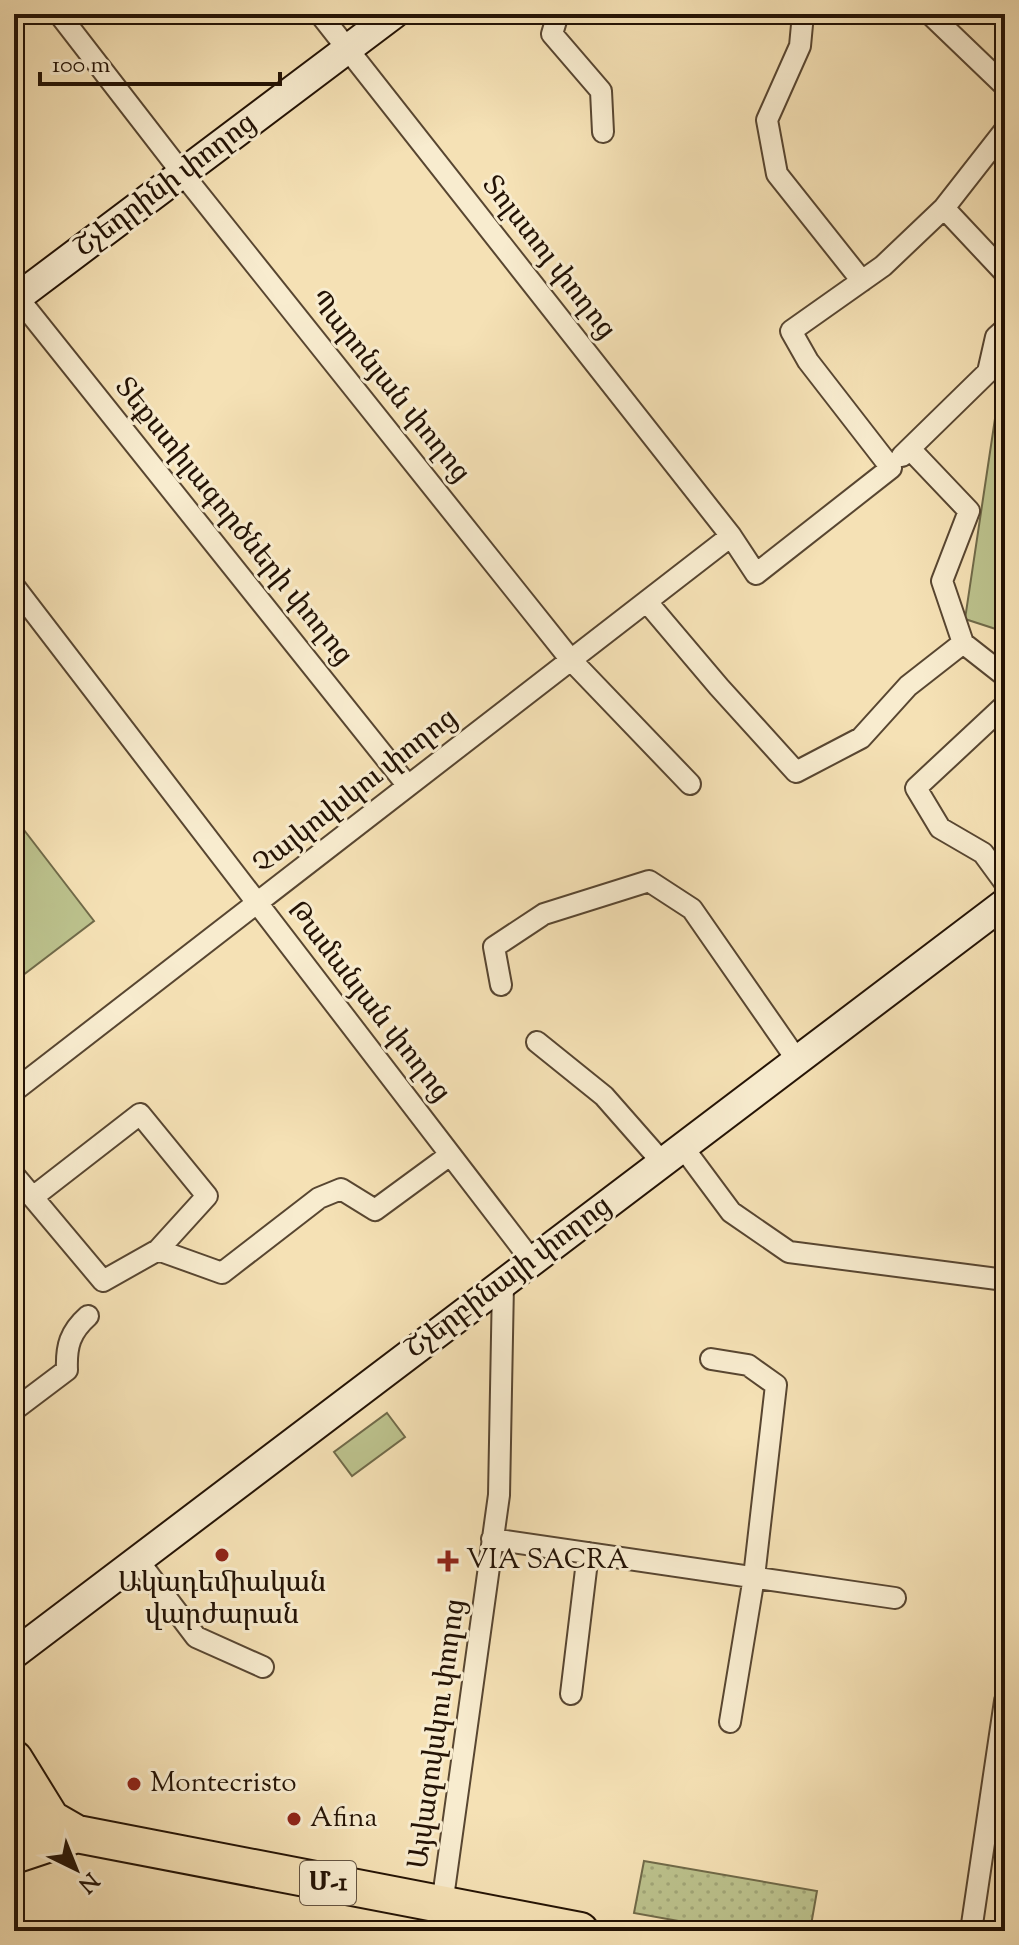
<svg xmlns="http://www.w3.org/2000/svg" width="1019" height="1945" viewBox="0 0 1019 1945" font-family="'Sorts Mill Goudy','Noto Serif Armenian',serif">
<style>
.grass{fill:#bcc28d;stroke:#706a49;stroke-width:2}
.park{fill:url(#park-dots);stroke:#706a49;stroke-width:2}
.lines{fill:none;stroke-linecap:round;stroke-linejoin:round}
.street-casing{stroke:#584631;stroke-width:24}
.secondary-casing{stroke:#241305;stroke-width:32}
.highway-casing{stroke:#241305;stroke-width:40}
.street{stroke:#f8eccf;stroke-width:20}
.secondary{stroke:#f8eccf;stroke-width:28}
.highway{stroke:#f5e1b5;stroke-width:36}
.poi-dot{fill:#8f2418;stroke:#f8eccf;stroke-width:3}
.labels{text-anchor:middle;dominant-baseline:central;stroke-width:6;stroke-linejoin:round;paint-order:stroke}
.shield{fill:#f8eccf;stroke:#645442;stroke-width:2}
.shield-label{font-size:26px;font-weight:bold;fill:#241305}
.street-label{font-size:28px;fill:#241305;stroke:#f8eccf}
.poi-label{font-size:28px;fill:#241305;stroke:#f8eccf;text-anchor:start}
</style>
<defs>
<pattern id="park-dots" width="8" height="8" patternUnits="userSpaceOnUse" patternTransform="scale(2)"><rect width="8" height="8" fill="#bcc28d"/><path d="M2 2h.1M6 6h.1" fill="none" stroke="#a1a678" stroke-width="1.8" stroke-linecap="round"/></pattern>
</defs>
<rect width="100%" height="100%" fill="#f5e1b5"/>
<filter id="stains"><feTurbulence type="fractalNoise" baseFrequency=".0025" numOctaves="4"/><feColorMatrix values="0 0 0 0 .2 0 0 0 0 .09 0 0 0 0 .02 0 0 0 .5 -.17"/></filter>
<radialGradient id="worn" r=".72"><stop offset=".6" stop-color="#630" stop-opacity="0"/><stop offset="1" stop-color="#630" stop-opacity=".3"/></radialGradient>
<path class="grass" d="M999 392 1005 393V632L965 619Z
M14 817 94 921 14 982Z
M387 1413 405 1437 352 1476 334 1452Z"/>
<path class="park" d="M644 1861 817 1891 810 1931H734L634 1913Z"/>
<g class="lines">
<g class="street-casing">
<path id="street" d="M59 14 182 173 571 660 690 784
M320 14 731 536 756 574 891 468 808 361 791 331 883 266 944 208 1005 130
M558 14 552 34 601 91 603 132
M803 14 800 46 767 120 777 174 862 281
M930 14 1005 86
M944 208 1005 273
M14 293 408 786
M910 449 969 511 942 581 963 643
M902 456 988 372 996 337 1005 329
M14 586 532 1261
M647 602 719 687 796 772 861 738 908 686 963 643 1005 676
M1005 705 916 788 940 828 983 853 1005 883
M501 985 494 947 544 914 649 881 692 909 797 1060
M537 1042 604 1096 662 1162
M14 1091 731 536
M682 1146 731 1212 789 1252 1005 1280
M14 1175 103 1281 158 1250 207 1196 140 1114 33 1197
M158 1250 222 1273 319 1198 341 1189 375 1210 450 1155
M711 1359 748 1365 776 1385 754 1577 730 1722
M14 1410 67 1370C66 1346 70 1332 88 1316
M492 1539 895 1598
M137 1559 196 1637 263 1667
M571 1694 588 1553
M442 1905 499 1495 503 1284
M971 1931 1005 1701"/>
</g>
<g class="secondary-casing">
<path id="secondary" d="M14 300 394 14
M14 1654 1005 903"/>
</g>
<g class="highway-casing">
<path id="highway" d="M14 1759 51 1819
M14 1813 51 1819 77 1834 580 1931
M14 1855 77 1834"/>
</g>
<use href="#street" class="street"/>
<use href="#secondary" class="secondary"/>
<use href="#highway" class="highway"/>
</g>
<g class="poi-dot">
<circle cx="222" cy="1555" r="8"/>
<path d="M444 1549h8v8h8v8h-8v8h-8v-8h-8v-8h8z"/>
<circle cx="134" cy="1784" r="8"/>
<circle cx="294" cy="1819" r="8"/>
</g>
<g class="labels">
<rect class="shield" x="300" y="1861" width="56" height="44" rx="6"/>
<g class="shield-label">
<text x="328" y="1883">Մ-1</text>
</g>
<g class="street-label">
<text transform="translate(166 186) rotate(-37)">Շչեդրինի փողոց</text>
<text transform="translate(548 258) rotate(52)">Տոլստոյ փողոց</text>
<text transform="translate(389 387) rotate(51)">Պարոնյան փողոց</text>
<text transform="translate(233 522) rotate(51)">Տեքստիլագործների փողոց</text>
<text transform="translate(356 792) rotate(-38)">Չայկովսկու փողոց</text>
<text transform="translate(368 1002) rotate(52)">Թամանյան փողոց</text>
<text transform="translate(509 1278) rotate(-37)">Շչերբինայի փողոց</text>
<text transform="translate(438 1734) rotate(-82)">Այվազովսկու փողոց</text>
</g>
<g class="poi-label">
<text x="466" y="1561">VIA SACRA</text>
<text x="222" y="1584" text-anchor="middle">Ակադեմիական<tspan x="222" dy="32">վարժարան</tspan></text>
<text x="150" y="1784">Montecristo</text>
<text x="310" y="1819">Afina</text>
</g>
</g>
<rect width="1019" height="1945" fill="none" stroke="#f5e1b5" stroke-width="48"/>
<rect x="16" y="16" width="987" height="1913" fill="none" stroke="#241305" stroke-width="4"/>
<rect x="24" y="24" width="971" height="1897" fill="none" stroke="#241305" stroke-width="2"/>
<g transform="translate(76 1869) rotate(137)" stroke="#f8eccf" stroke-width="6" paint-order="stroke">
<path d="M0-6L14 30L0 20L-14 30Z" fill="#241305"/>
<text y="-12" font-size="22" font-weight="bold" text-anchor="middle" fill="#241305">N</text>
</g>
<path d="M40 72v12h240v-12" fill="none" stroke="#241305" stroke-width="4"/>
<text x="52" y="72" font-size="24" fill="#241305" stroke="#f8eccf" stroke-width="6" paint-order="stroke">100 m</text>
<rect width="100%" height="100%" filter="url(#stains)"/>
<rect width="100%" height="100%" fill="url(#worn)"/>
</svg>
